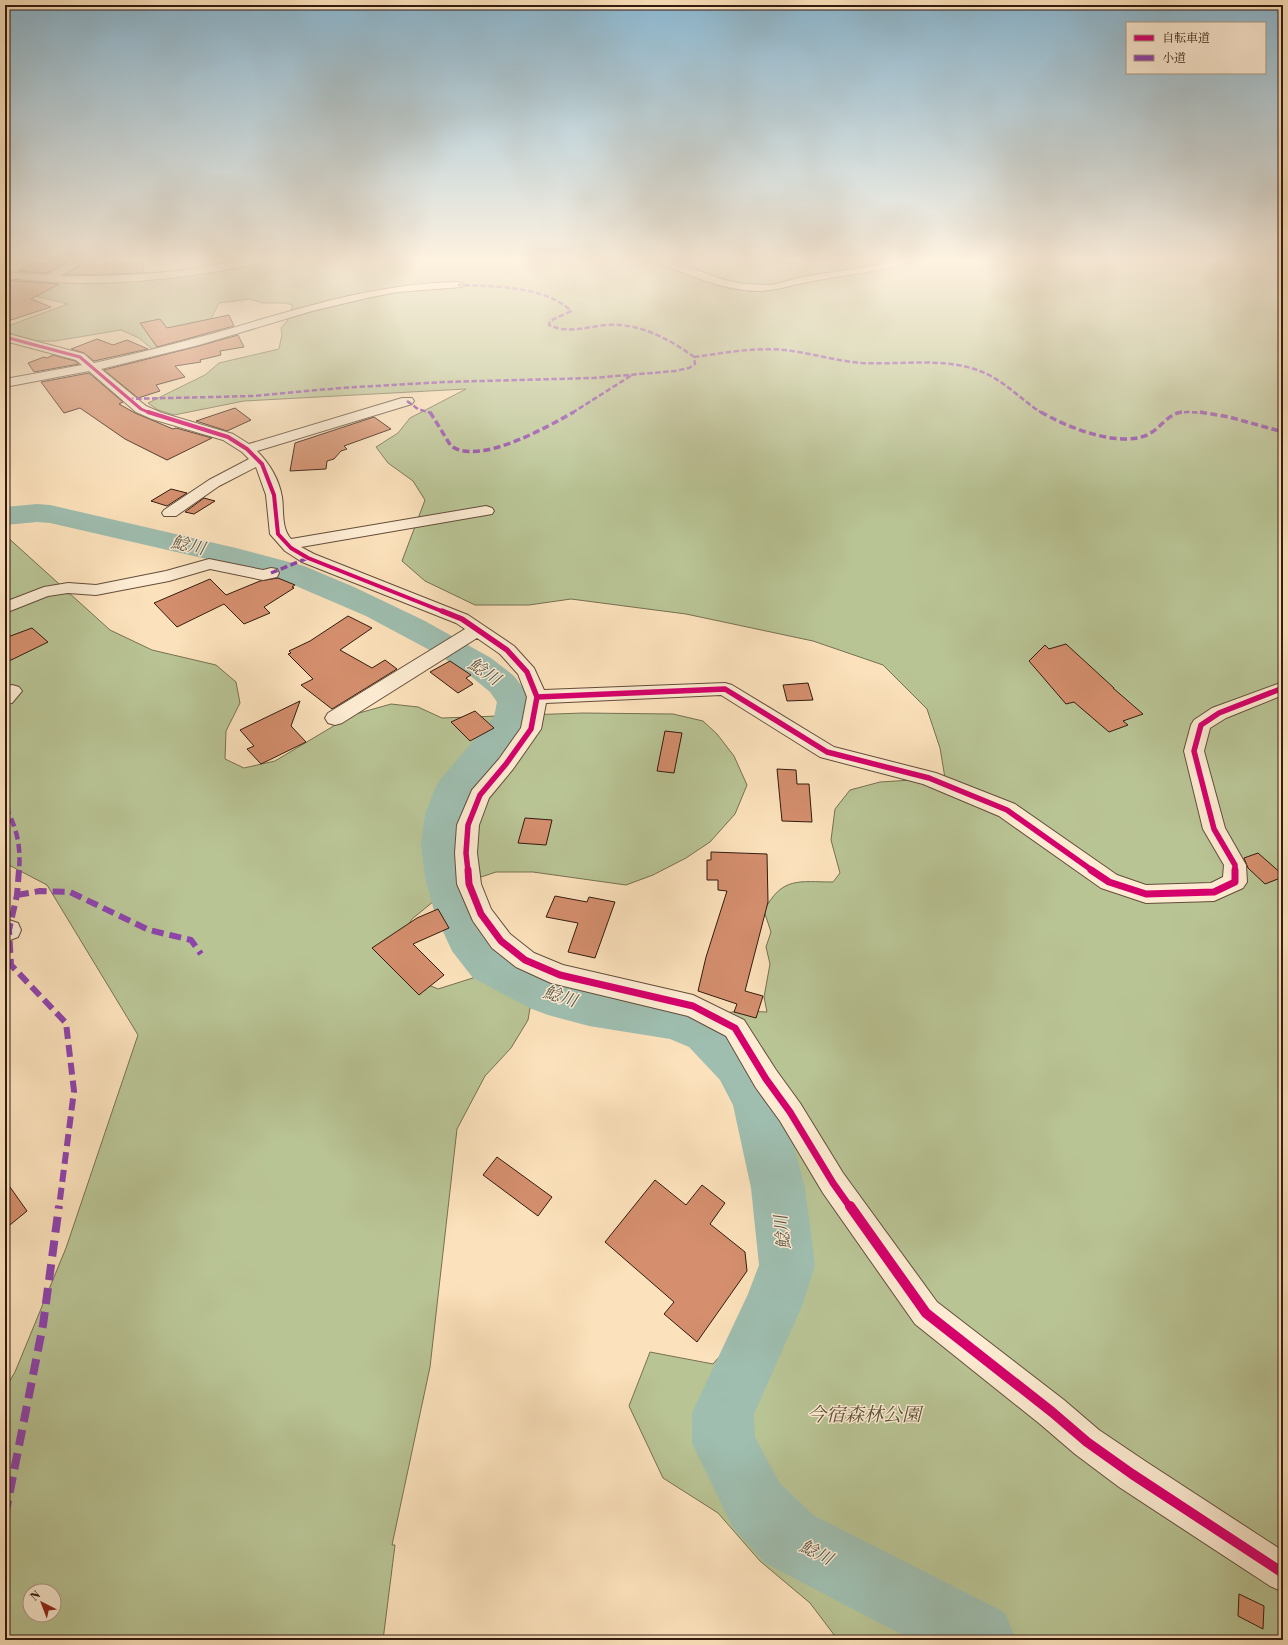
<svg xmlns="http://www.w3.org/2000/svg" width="1288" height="1645" viewBox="0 0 1288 1645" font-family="'Libre Bodoni','Noto Serif JP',serif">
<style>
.green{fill:#b9c495;stroke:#767052;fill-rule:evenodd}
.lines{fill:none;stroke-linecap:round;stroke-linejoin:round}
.river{fill:#9fbeb0;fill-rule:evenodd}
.building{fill:#d58f6e;stroke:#321b0f}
.minor-casing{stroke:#644d3a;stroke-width:2}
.minor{fill:#fdecd3;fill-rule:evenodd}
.quiet-far4{stroke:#8e44ad;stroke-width:2.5;stroke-dasharray:5.5 2.5;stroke-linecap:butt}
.quiet-far3{stroke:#8e44ad;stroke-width:3.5;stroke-dasharray:7 3.5;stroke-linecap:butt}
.quiet-far2{stroke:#8e44ad;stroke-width:4.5;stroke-dasharray:9 4.5;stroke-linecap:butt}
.quiet-far1{stroke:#8e44ad;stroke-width:6;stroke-dasharray:12 6;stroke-linecap:butt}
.quiet{stroke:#8e44ad;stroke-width:8;stroke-dasharray:16 8;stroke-linecap:butt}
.cycleway-far4-casing{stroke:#fdecd3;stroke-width:4.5}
.cycleway-far3-casing{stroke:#fdecd3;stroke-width:6}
.cycleway-far2-casing{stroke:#fdecd3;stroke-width:8}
.cycleway-far1-casing{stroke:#fdecd3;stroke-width:10}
.cycleway-casing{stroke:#fdecd3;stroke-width:12}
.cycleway-far4{stroke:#d6006c;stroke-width:3}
.cycleway-far3{stroke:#d6006c;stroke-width:4}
.cycleway-far2{stroke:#d6006c;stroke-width:5.5}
.cycleway-far1{stroke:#d6006c;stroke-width:7}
.cycleway{stroke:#d6006c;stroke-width:10}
.labels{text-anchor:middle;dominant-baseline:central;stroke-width:3;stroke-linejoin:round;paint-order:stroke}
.water-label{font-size:17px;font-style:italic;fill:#585447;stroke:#fdecd3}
.near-park-label{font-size:19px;font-style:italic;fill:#5a4e37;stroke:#fdecd3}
</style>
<rect width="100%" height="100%" fill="#fce2bc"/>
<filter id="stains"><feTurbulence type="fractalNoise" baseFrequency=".005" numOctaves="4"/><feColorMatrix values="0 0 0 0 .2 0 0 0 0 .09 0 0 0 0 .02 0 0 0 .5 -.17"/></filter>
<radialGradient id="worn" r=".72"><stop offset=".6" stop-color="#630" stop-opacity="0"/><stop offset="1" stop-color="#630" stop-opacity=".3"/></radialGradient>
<path class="green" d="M247 260H1283V1640H838L810 1603 760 1561 718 1513 663 1478 629 1406 650 1352 713 1364 743 1329 767 1271 762 1169 747 1126 746 1093 725 1061 739 1044 723 1013 742 1011 767 1012 764 997 770 964 766 947 771 932 764 911C782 876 799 882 833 882L840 873 831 840 835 809 850 790 880 782 945 778 940 748 927 709 883 665 813 641 686 614 571 599 529 605H475L425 581 402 561 425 500 413 481 388 463 376 447 398 433 410 418 466 389 244 401 174 415 158 410 148 403 205 375 219 363 279 349 282 334 281 328 287 321 293 305 285 303H263L250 299 219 303 202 337 152 349 139 338 121 330 55 341H36L5 332V327L68 304 31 295 23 283C67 269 116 274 161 272 190 270 218 266 247 260Z
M5 535 110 630 152 650 216 665 236 682 240 703 226 731 225 759 244 768 275 761 352 715 391 704 418 707 442 718 583 713 673 714 703 721 717 734 734 756 747 785 735 814 710 842 686 858 653 875 626 885 533 872H496L451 887 412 919 394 948 408 976 438 989 498 970 532 996 528 1020 511 1048 485 1076 457 1129 430 1367 392 1545H395L383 1640H5V1389L15 1372 66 1248 138 1035 47 885 5 863ZM30 1591H54V1615H30Z"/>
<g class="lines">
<path class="river" d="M37 504 50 505 236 548 304 566 354 587 425 621 491 658 514 676 532 699 531 714 523 731 471 796 465 815 461 844 467 877 484 926 505 952 558 977 589 986 673 998 723 1017 754 1048 782 1101 805 1188 815 1265 802 1306 754 1414 755 1437 779 1482 813 1515 1002 1611 1006 1615 1016 1640H912L765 1563 733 1528 692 1443V1413L748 1294 759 1265 751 1188 733 1105 720 1080 689 1047 670 1039 589 1026 548 1015 532 1009 473 978 452 951 446 938 435 914 425 877 421 844 425 815 434 791 439 781 494 717 497 702 490 692 467 673 437 654 366 616 282 580 233 565 50 523 37 522 5 525V507Z"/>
</g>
<path class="building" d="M55 260H71L46 273 17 271 36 262 46 264Z
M88 260 94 264 101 265 108 264 113 260H143V273L65 275Z
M5 280 44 283 59 284 31 299 51 307 5 322Z
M229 315 234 326 157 347 140 323 160 319 167 328Z
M238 335 244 347 220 351 221 355 200 360 201 362 175 366 185 377 156 385 160 391 138 398 104 370 199 346Z
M97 339 113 345 127 340 148 349 94 361 84 353 71 349Z
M53 355 75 361 79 364 34 372 28 363 44 357 47 358Z
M89 373 123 402 119 404 135 413 173 429 176 428 212 438 167 460 125 439 80 408 64 413 41 382Z
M235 408 251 420 227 431 196 421Z
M374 417 391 429 344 446 347 449 341 451 334 459 327 461 326 469 290 471 295 443Z
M171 489 187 493 167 506 151 501Z
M204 498 215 501 194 514 185 512Z
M278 578 295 585 292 587 294 588 264 607 270 613 244 624 224 604 177 627 154 603 210 579 226 595 260 581Z
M348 616 372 628 340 650 372 668 385 660 397 669 332 709 301 685 313 679 288 654 291 653 289 651 310 641Z
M32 628 48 642 5 663V638Z
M1066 644 1114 688H1113L1143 714 1123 721 1128 725 1109 732 1074 702 1066 704 1029 661 1045 645 1049 649Z
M450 661 471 675 466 678 473 684 458 693 430 672Z
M808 683 813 700 787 701 783 685Z
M300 701 291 726 306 742 261 764 247 749 254 746 240 730Z
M475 711 494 728 470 741 451 722Z
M665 731 682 733 674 773 657 771Z
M777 769 796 770 797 784H809L812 822 782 821Z
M525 818 552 820 546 845 518 843Z
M711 852 767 854 768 902 745 991 763 996 756 1018 734 1012 737 1004 698 991 706 957 727 891 718 890V880H707V860H711Z
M1258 853 1283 875V877L1265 884 1248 868 1244 858Z
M555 896 587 902 589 897 615 902 595 958 568 952 578 923 546 917Z
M438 909 449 928 413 944 444 975 419 995 372 948 417 918Z
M497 1157 552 1197 538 1216 483 1175Z
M5 1180 27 1211 5 1229Z
M655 1180 686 1205 702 1185 725 1203 710 1224 745 1252 747 1271 697 1342 664 1314 674 1302 605 1242Z
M1239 1594 1264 1606 1263 1629 1238 1616Z"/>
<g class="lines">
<g class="minor-casing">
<path id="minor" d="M74 260H87L60 276C102 277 144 275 185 270 213 266 240 259 267 260L262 263C203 275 144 283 84 283 57 283 31 280 5 278V272L46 275Z
M90 260H112C107 265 94 265 90 260Z
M655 260H669L724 280 744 284 772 285 802 277 878 265 895 260H911L910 262C874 273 839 275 803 283 780 288 767 293 743 290 713 286 685 273 656 262Z
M458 282 462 283 463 285 462 287 397 292 367 298 312 311 199 345 101 369 146 406 162 413 233 434 249 444 402 398H412L414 401 412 404 257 451C269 463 279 479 282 497 284 511 281 528 291 539L486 506 492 508 494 511 492 514 301 547 314 554 468 615 514 646 534 668 544 690 725 683 732 685 834 747 936 773 1015 804 1117 875 1146 885 1211 883 1223 877 1224 865 1203 829 1184 751 1191 725 1194 720 1212 708 1283 682V695L1226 718 1210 728 1204 751 1225 828 1246 865 1247 882 1243 888 1214 901 1146 903 1101 888 999 816 923 784 820 757 721 695 546 703 541 729 513 769 489 798 479 825 477 853 481 884 491 909 510 934 534 953 563 965 693 995 744 1020 776 1070 800 1103 843 1173 937 1302 1064 1400 1099 1430 1145 1461 1283 1551V1592L1270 1586 1119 1487 1075 1454 1040 1424 915 1324 823 1193 780 1121 756 1088 726 1036 688 1016 551 983 516 967 492 948 473 921 457 884 455 853 457 825 472 790 499 759 521 728 527 697 518 674 500 654 477 638 342 723 335 725 328 723 325 718 328 713 465 629 456 623 302 562 285 551 270 534 266 495 256 467 219 486 176 516H164L162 513 164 510 209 480 249 459 242 452 223 440 152 419 136 412 89 371 5 387V379L82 365 76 360 5 341V333L84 354 94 363C135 354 175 344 215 333 298 309 371 284 458 282Z
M209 559 263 570 271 568 277 569 279 573 277 577 263 580 210 569 169 581 96 595 68 593 48 596 5 613V602L44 587 68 583 96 585 166 571Z
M12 685 19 687 22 691 12 703 5 704V687Z
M9 920 18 923 21 930 18 937 5 942V921Z"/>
</g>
<use href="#minor" class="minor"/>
<path class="quiet-far4" d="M694 357C724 353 754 347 785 350 811 353 836 361 862 363 901 365 943 357 980 371 1004 380 1021 400 1042 413
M128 399 253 396 340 388 444 382 593 378 675 371 689 368 695 364 694 357C670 339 637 322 606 325 586 327 569 334 549 325L550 321 571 311C546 286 492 286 458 285
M407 401 418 409 431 413
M572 413 632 375
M1176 413 1187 412 1207 413"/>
<path class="quiet-far3" d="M430 412 451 446C479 466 547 427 574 412
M1041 412C1066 427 1121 449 1149 434 1162 427 1167 414 1182 412
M1200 412 1229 417 1283 432
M271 573 308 558"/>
<path class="quiet-far2" d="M5 806C17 828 21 846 19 871"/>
<path class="quiet-far1" d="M19 870 17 895 9 930 11 965 66 1023 74 1091 59 1207
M17 895 40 891 70 892 149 930 191 940 201 954"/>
<path class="quiet" d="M5 1516 43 1325 59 1206"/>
<g class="cycleway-far4-casing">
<path id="cycleway-far4" d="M5 337 80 357 141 409 150 413"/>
</g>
<g class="cycleway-far3-casing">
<path id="cycleway-far3" d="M148 412 228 437 247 449 262 464 274 495 278 534 291 548 308 558 444 612"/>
</g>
<g class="cycleway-far2-casing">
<path id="cycleway-far2" d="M442 611 462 619 507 650 527 672 537 697 531 729 506 764 480 795 468 825 466 853 468 871
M537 697 725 689 827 752 929 778 1007 810 1093 871
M1235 871V865L1214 829 1194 751 1201 725 1219 713 1283 688"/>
</g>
<g class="cycleway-far1-casing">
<path id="cycleway-far1" d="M468 870 469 884 481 914 501 941 525 960 560 975 693 1006 735 1028 766 1079 790 1112 833 1183 850 1207
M1091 870 1109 882 1146 894 1214 892 1235 882V870"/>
</g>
<g class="cycleway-casing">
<path id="cycleway" d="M850 1206 926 1313 1052 1412 1087 1442 1132 1474 1283 1573"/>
</g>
<use href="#cycleway-far4" class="cycleway-far4"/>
<use href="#cycleway-far3" class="cycleway-far3"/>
<use href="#cycleway-far2" class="cycleway-far2"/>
<use href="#cycleway-far1" class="cycleway-far1"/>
<use href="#cycleway" class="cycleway"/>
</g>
<linearGradient id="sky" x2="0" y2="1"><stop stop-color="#8bb8d2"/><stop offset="0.53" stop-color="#fef2e1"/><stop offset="1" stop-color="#fef2e1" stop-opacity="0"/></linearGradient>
<rect width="1288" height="490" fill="url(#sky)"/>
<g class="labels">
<g class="water-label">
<text transform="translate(188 546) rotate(13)">鯰川</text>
<text transform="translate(484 672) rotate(34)">鯰川</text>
<text transform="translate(560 997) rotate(18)">鯰川</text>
<text transform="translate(783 1232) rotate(-96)">鯰川</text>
<text transform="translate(816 1553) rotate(27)">鯰川</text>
</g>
<g class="near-park-label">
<text x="864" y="1415">今宿森林公園</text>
</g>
</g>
<rect width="1288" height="1645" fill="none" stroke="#fce2bc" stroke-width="20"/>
<rect x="6" y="6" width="1276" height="1633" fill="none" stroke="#321b0f" stroke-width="2"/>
<rect x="10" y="10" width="1268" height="1625" fill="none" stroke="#321b0f"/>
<rect x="1126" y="22" width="140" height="52" fill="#fdecd3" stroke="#ac9885"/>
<rect x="1134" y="35" width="20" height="6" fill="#d6006c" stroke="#ac9885"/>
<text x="1162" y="42" font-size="12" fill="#321b0f">自転車道</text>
<rect x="1134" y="55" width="20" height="6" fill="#8e44ad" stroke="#ac9885"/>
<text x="1162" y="62" font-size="12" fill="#321b0f">小道</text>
<g transform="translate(42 1603) rotate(318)"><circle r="19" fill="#fdecd3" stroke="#ac9885"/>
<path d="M0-3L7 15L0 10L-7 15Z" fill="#8f2418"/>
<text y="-6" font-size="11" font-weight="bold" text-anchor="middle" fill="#321b0f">N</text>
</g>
<rect width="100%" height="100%" filter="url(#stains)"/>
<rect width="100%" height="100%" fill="url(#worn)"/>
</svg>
